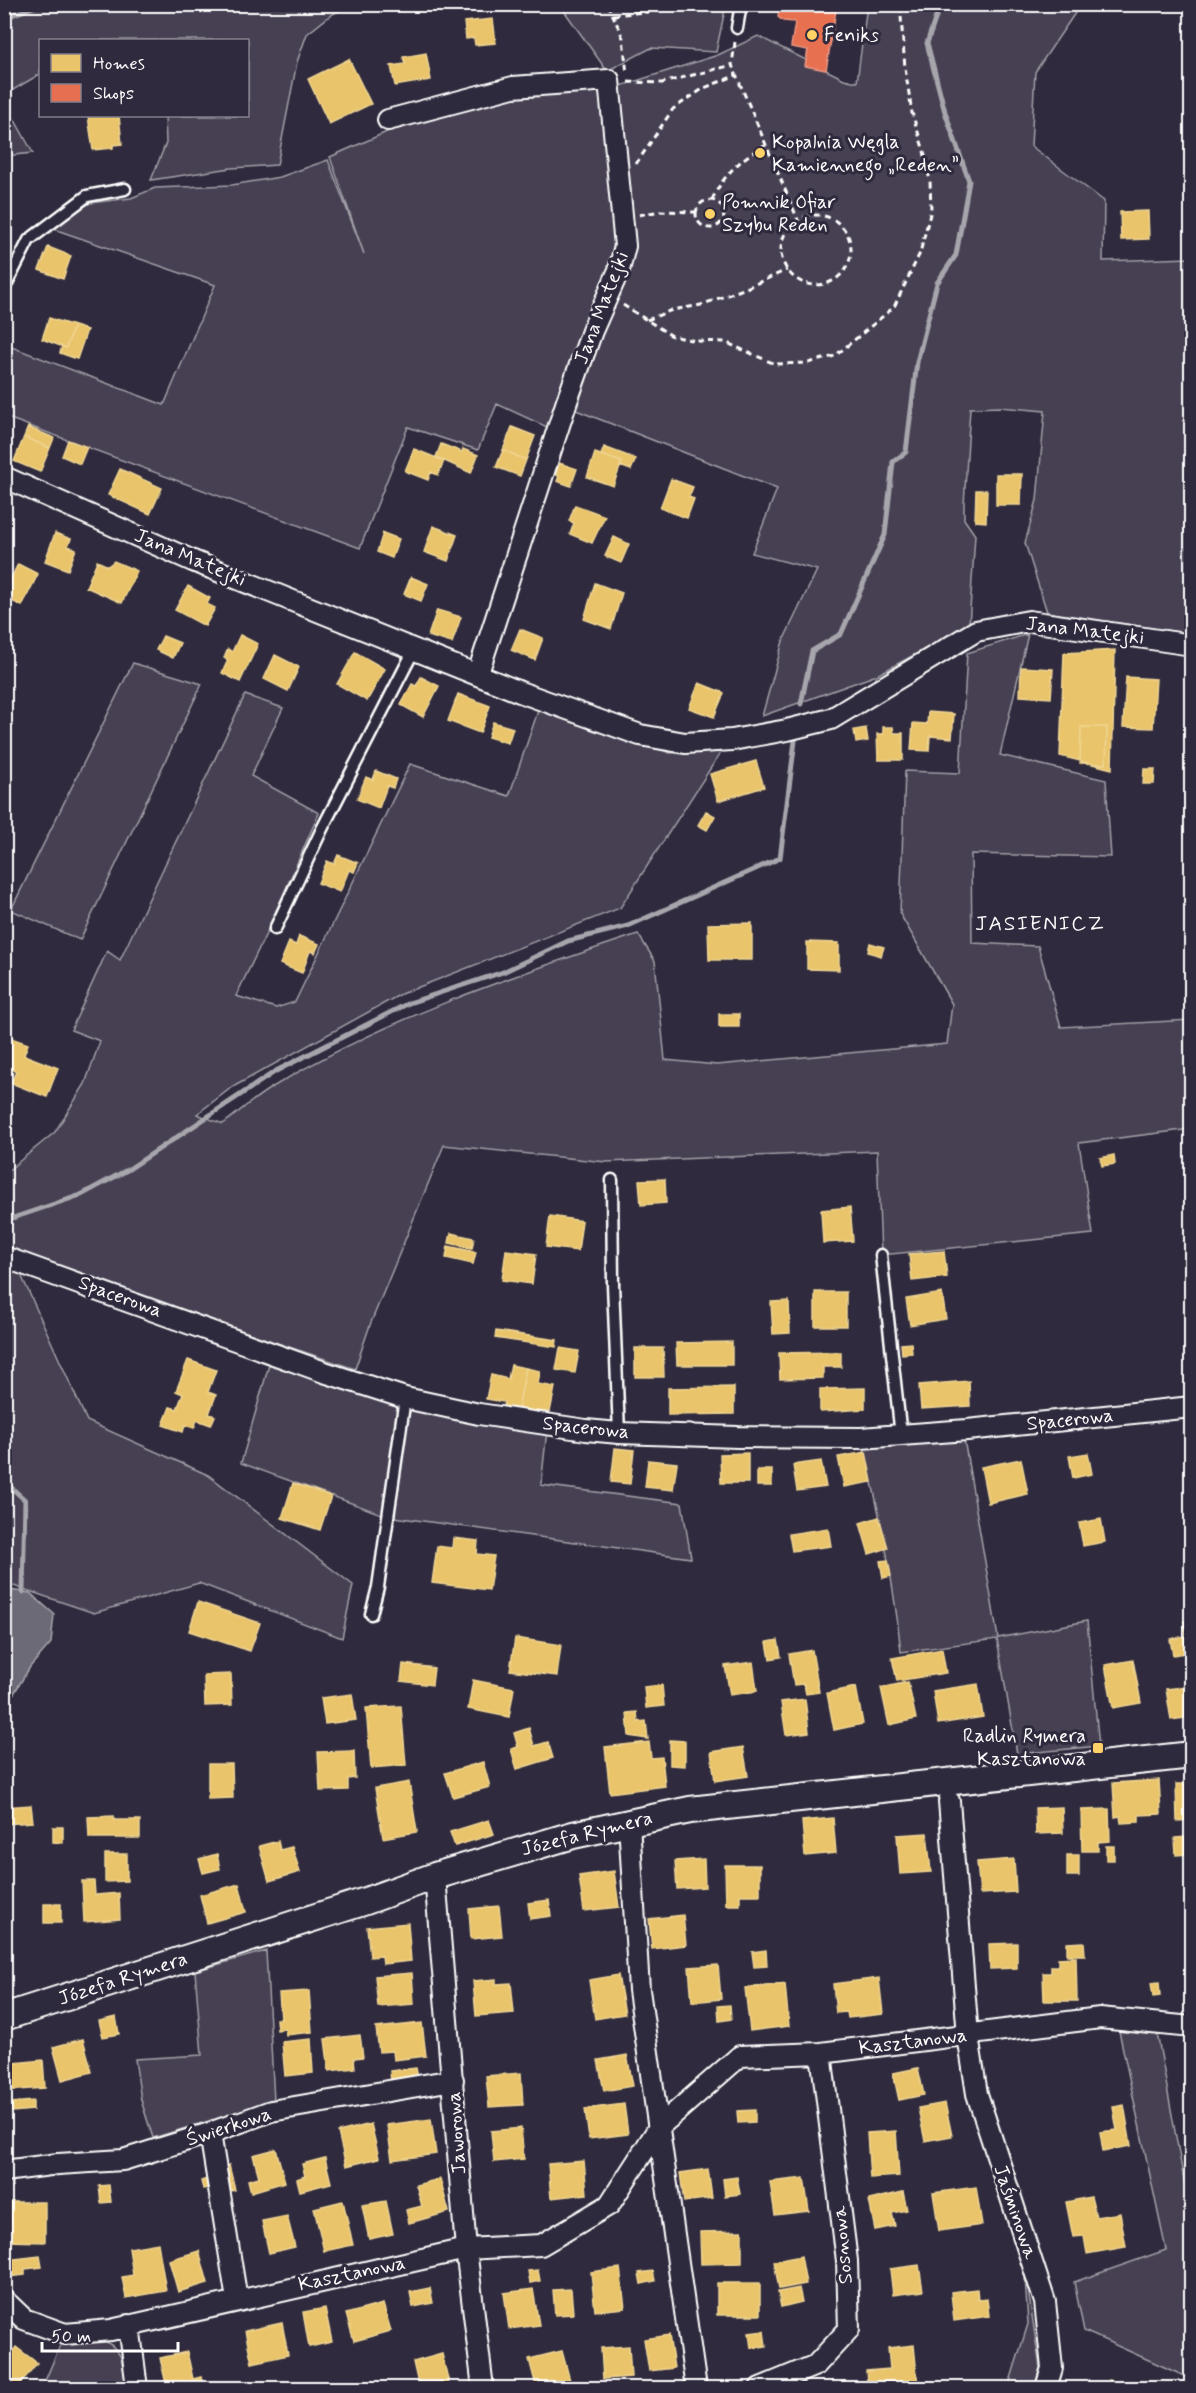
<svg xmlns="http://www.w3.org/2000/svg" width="1196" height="2393" viewBox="0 0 1196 2393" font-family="Mynerve,sans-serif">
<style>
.green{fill:#464152;stroke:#a2a0a8;stroke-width:1.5}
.water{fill:#6d6a77;stroke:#a7a6ad;stroke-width:1.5}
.homes{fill:#e9c46a;stroke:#f0d697;stroke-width:1.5}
.shops{fill:#e76f51;stroke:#ee9a85;stroke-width:1.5}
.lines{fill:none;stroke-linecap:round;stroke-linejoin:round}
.stream{stroke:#a7a6ad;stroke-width:5}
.service-casing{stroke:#fff;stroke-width:15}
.minor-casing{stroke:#fff;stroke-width:24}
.tertiary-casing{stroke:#fff;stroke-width:30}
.path{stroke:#fff;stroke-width:3;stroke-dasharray:6 4.5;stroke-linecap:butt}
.service{stroke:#2f2a3d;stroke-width:10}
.minor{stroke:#2f2a3d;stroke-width:20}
.tertiary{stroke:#2f2a3d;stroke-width:26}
.poi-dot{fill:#ffd166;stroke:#2f2a3d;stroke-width:2}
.labels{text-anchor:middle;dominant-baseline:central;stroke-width:6;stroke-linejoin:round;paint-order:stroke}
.poi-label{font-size:20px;fill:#fff;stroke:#2f2a3d;text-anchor:start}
.street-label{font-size:20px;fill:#fff;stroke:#2f2a3d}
.neighbourhood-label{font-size:21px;letter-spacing:1.5px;fill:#fff;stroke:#2f2a3d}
</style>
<rect width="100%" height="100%" fill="#2f2a3d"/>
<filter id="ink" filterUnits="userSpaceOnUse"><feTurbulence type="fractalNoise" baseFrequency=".0167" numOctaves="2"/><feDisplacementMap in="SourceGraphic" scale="12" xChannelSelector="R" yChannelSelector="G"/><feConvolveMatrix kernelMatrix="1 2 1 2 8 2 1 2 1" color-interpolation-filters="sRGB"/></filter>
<g filter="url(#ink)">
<path class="green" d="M5 4H350V5L331 15 307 34 297 62 277 165 231 168 151 180 166 143 165 116H248V40H40V74L6 94 10 111 33 153 5 156Z
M560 5H726L716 52 651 48 607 71Z
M867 5H1084L1075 13 1035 72 1031 146 1104 201 1103 261 1191 258V634L1047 612 1025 543 1037 500 1045 411 1000 407 970 408 964 505V519L975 535 969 625 877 675 762 716 783 641 817 570 752 553 777 489 576 410 605 325 587 316 549 428 497 404 478 450 408 427 360 548 5 417 4 344 164 405 215 285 51 228 90 203 131 198 155 188 232 185 280 177 328 160 364 254 330 157 389 131 513 96 603 91 614 88 718 55 758 36 844 79 857 82Z
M1028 634 1000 755 1106 780 1111 857 971 854 972 943 1038 946 1061 1027 1191 1020V1129L1079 1143 1093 1234 881 1255 877 1151 606 1162 444 1145 370 1325 355 1369 5 1252V1173L55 1132 85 1084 100 1041 71 1030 107 951 120 960 245 695 283 708 251 776 319 813 266 934 236 996 276 1008 295 1002 410 764 509 796 539 708 670 753 723 749 620 908 401 994 231 1088 197 1114 223 1124C239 1112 254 1098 271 1088 384 1019 512 976 638 934L655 961 665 1060 717 1065 947 1044 952 1004 900 914 905 771 960 773 967 653Z
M133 663 202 684 80 940 11 910Z
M5 1264 18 1268 87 1421 208 1475 353 1585 342 1638 199 1583 94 1613 5 1583Z
M269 1365 393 1404 547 1430 541 1485 682 1503 691 1558 387 1516 241 1463Z
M964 1439 998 1638 1087 1621 1099 1746 1017 1754 997 1639 901 1652C894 1582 880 1513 863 1445Z
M266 1951 274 2101 153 2138 141 2100 135 2059 202 2055 195 1971Z
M1119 2031 1157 2033 1185 2186 1191 2201V2379L1084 2331 1074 2282 1166 2250Z
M1024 2263 1040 2368 1034 2388H1008L1028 2324Z
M101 2339C125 2350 123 2365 126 2388H42L62 2341Z"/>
<path class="water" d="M9 1590 30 1593 54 1614 51 1643 30 1667 5 1708 4 1596Z"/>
<path class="homes" d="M493 19 496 43 475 45 474 38 466 39 464 22Z
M426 53 431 80 395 86 391 66 405 64 403 57Z
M349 59 371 104 329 124 308 79Z
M88 116H119L122 144 113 145V148L93 150Z
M1148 211 1149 239 1121 240 1120 212Z
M48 247 71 256 63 279 39 270Z
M49 318 74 326 66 348 42 339Z
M74 326 87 330 77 359 60 353 62 346 66 348Z
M28 427 54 438 50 448 24 437Z
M512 427 535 436 526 460 503 450Z
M24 437 50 448 40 472 14 461Z
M68 440 87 447 80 464 62 456Z
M441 444 462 452 463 449 478 455 471 473 436 457Z
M604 447 636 459 631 470 620 466 622 462 601 455Z
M414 449 444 461 438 475 431 472 428 480 405 471Z
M503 450 526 460 520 476 496 467Z
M595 453 622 462 613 486 587 477Z
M559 463 577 469 571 486 557 481 559 476 556 475Z
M120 469 162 488 150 514 108 495Z
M996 474H1022L1021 505H996Z
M671 479 693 487 689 497 694 499 687 518 660 508Z
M976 490H987L986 522 975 521Z
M575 505 605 516 592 543 570 534 574 523 569 521Z
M433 526 457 535 448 561 424 552Z
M55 533 71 539 68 546 76 549 68 570 45 561Z
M383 533 399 539 392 558 377 552Z
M614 537 629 544 621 563 605 556Z
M97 561 108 566 114 561 137 571 122 603 86 587Z
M18 564 38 574 22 606 4 597V592Z
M411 577 428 584 421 601 404 594Z
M595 583 622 593 611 629 584 619Z
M188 586 210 598 207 604 215 608 205 626 175 610Z
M437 610 461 617 452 643 428 636Z
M520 629 543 638 535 660 511 650Z
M240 635 258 644 240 682 222 673 228 660 224 658 228 649 232 652Z
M163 636 180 643 173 658 156 650Z
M1115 650 1112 769 1060 756 1064 653Z
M355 652 385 669 367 701 337 684Z
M275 655 299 667 288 691 264 679Z
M1021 667 1053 669 1051 698 1020 696Z
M421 677 439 686 423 717 401 705 412 684 416 686Z
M1126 677 1156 679 1153 728 1123 727Z
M699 683 724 693 714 717 689 708Z
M458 694 490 706 480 733 448 721Z
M928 712 954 714 952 738 930 736 929 751 911 750 913 723 927 724Z
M493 722 513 728 508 743 488 737Z
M883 727H893L894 733H903V760H878L877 734H883Z
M1081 727H1107L1106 764 1080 763Z
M866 728 868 741 856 743 854 730Z
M756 761 764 787 718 801 710 774Z
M1144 769H1155L1154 784H1143Z
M376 771 396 779 393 788 387 786 379 808 357 799 366 777 373 780Z
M706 811 715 816 707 830 698 825Z
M338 855 358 863 354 872 349 870 340 892 318 883 327 861 334 864Z
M752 923V960H709L708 924Z
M299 936 319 944 315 953 310 951 302 973 280 964 289 942 296 945Z
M807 942 839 943V970L807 969Z
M870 943 884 947 881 956 868 952Z
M719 1014H739V1027H719Z
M8 1037 28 1044 24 1055 58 1068 47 1097 11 1083 16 1071 4 1066V1046Z
M1114 1155 1115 1164 1102 1166 1100 1158Z
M665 1179 666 1203 641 1205 639 1180Z
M850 1207 853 1241 823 1243 821 1210Z
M550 1216 582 1221 578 1251 546 1247Z
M451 1233 474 1238 472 1248 449 1243Z
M448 1246 476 1252 473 1264 446 1258Z
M506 1250 536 1254 532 1284 502 1280Z
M944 1251 947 1277 912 1281 909 1254Z
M815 1292H846V1326H815Z
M942 1293 946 1319 910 1325 906 1299Z
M789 1301 790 1333 773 1334 771 1302Z
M496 1331 557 1340 556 1347 495 1338Z
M732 1342V1365H677L676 1343Z
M911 1343 912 1353 902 1354 901 1344Z
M560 1348 579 1351 575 1373 556 1370Z
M635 1348H663L664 1377H635Z
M841 1352V1367H823V1378L780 1379 779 1353Z
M188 1360 216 1370 208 1392 216 1395 209 1414 215 1416 211 1425 197 1420 194 1428 185 1425 183 1432 163 1425 170 1407 177 1409 183 1394 176 1391Z
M511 1365 526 1368 518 1409 503 1406 504 1402 486 1399 491 1375 508 1379Z
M526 1368 540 1371 538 1384 555 1387 550 1412 518 1409Z
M969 1381 970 1406 921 1409 919 1385Z
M734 1387V1414L668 1415V1388Z
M865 1388V1409L820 1412V1389Z
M615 1448 634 1450 630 1484 611 1482Z
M866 1452 872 1482 844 1487 838 1457Z
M748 1453V1483H721L720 1454Z
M1088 1453 1092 1474 1073 1478 1069 1456Z
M1021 1459 1028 1494 988 1503 981 1467Z
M648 1460 677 1463 673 1490 645 1487Z
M821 1461 826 1487 797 1491 793 1465Z
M757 1470H772V1486H757Z
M293 1483 331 1496 320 1530 282 1518Z
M879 1517 888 1548 869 1554 860 1523Z
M1101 1519 1105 1542 1083 1546 1079 1523Z
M828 1528 831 1546 792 1551 789 1534Z
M453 1538 478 1541 477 1554 494 1556 489 1590 432 1583 437 1546 452 1548Z
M888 1560 891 1576 883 1578 880 1561Z
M198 1602 260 1623 250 1651 189 1631Z
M1192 1620V1652L1173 1655 1170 1639 1186 1636 1184 1621Z
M515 1638 561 1645 557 1676 510 1670Z
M778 1640 781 1657 770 1659 767 1642Z
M942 1649 946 1673 897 1681 892 1658Z
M812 1650 819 1692 806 1694 804 1684 794 1685 789 1654Z
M1133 1660 1141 1703 1113 1708 1105 1665Z
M753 1662 757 1691 730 1695 725 1666Z
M403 1664 434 1668 432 1685 401 1681Z
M231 1674 232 1705 205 1706 204 1675Z
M473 1680 514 1688 509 1717 468 1709Z
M908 1682 916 1719 889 1725 881 1688Z
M978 1684 983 1717 938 1724 933 1691Z
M662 1685 664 1706 646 1708 644 1687Z
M1192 1686V1717L1171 1720 1166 1689Z
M856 1687 863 1724 834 1730 827 1693Z
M352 1694 356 1720 325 1724 321 1698Z
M805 1699 809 1732 786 1735 781 1702Z
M401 1706 406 1765 371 1768 366 1708Z
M637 1712 638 1722 646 1721 648 1739 629 1736 627 1713Z
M529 1728 534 1746 548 1742 553 1758 517 1769 511 1749 518 1747 514 1733Z
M670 1740 685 1741V1766L670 1765Z
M649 1742 651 1758 662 1757 665 1786 610 1793 605 1747Z
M743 1747 748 1776 715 1781 711 1752Z
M354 1751 355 1778 348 1779V1790L320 1791 318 1752Z
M483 1762 490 1787 453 1797 445 1773Z
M208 1764H232L233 1798 208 1799Z
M1159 1780 1161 1814 1139 1815V1822L1121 1823 1120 1816 1115 1817 1113 1783Z
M409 1782 417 1832 383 1838 375 1788Z
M1176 1784H1192V1820L1177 1821Z
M31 1805 33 1822 5 1824 4 1807Z
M1062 1807 1063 1833 1036 1834 1035 1808Z
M1109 1809 1110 1841 1098 1842V1851H1082L1081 1810Z
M114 1816V1820H140V1838H89L88 1817Z
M833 1818 836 1853 805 1856 802 1821Z
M489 1820 494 1834 455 1846 450 1832Z
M53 1827H63V1843L53 1842Z
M927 1833 931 1872 900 1874 897 1835Z
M1188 1837 1189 1854 1176 1855 1175 1838Z
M278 1841 280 1850 292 1847 300 1872 269 1881 259 1846Z
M1106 1846H1114V1860H1106Z
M105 1854H127V1881L105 1882Z
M217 1854 220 1869 203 1873 199 1859Z
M1067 1855H1079V1876H1067Z
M704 1859 705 1887 677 1889 675 1861Z
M1014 1859 1016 1892 980 1894 977 1862Z
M725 1865H760V1895H740V1905H726Z
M614 1871 619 1907 584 1911 579 1876Z
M1186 1875H1192V1900L1188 1901Z
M82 1881H94L95 1895 119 1893 120 1919 84 1922Z
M239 1884 246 1912 207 1923 200 1895Z
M549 1900 551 1916 530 1919 528 1903Z
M44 1904H61V1923H44Z
M499 1906 502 1936 471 1939 469 1909Z
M683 1915 686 1945 652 1949 649 1919Z
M408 1923 411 1961 383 1964 382 1956 370 1957 367 1927Z
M1084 1942 1085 1955H1067V1943Z
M1017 1943V1968L990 1969 989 1944Z
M766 1950 767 1966 754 1967 752 1952Z
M1076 1957 1077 2001H1044L1043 1973H1051V1966H1058V1958Z
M718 1965 721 1999 692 2002 689 1967Z
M412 1973 414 2004 378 2007 375 1976Z
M618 1975 625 2014 595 2019 589 1980Z
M879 1978 883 2014 848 2018 847 2012 836 2013 833 1984Z
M496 1979V1984L511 1983 514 2013 476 2016 473 1981Z
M1159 1982 1160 1996 1153 1997 1151 1983Z
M785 1984 789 2026 750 2031 745 1988Z
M309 1991 312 2032 286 2035 285 2029 277 2030 276 2019H281L279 1993Z
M730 2005 731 2019 719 2021 718 2006Z
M116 2017 119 2034 103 2037 99 2021Z
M422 2023 426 2056 394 2060 393 2051 379 2052 376 2028Z
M360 2035 363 2057 354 2058 355 2068 329 2071 325 2039Z
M83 2039 92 2072 62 2080 53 2047Z
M311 2039 313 2073 285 2076 282 2042Z
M627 2055 633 2086 604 2091 598 2060Z
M43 2060 45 2088 4 2091V2064Z
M416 2068 418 2078 391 2082 390 2071Z
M918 2068 924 2095 899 2100 893 2073Z
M521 2073 523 2105 489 2107 486 2076Z
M33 2101V2110L12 2112 11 2103Z
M945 2103 952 2136 925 2141 918 2108Z
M624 2104 628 2134 589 2139 585 2109Z
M1124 2105 1131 2146 1103 2151 1100 2132 1117 2130 1113 2107Z
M755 2110V2122L738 2123 737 2111Z
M431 2119 436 2154 392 2160 387 2125Z
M371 2124 379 2158 346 2166 338 2132Z
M521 2128 524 2159 494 2162 491 2131Z
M896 2131 899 2176 870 2178 867 2133Z
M276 2149 285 2182 251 2192 248 2180 259 2177 253 2155Z
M325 2158 331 2183 300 2191 297 2179 305 2176 302 2164Z
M584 2161 587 2194 551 2198 548 2164Z
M229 2165 235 2190 211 2196 209 2188 203 2189 201 2181 207 2179 205 2171Z
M708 2169 712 2198 684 2202 680 2173Z
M737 2177 740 2194 725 2196 723 2179Z
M804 2178 809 2211 775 2215 770 2182Z
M440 2179 449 2212 409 2223 406 2210 422 2206 416 2185Z
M109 2185 111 2202 101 2203 99 2186Z
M976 2187 982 2225 939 2231 933 2193Z
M903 2192 907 2210 892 2213 895 2226 875 2230 869 2200Z
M1091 2197 1096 2217 1120 2213 1126 2247 1087 2254 1084 2236 1073 2237 1066 2202Z
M343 2201 353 2245 324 2251 314 2208Z
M386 2201 393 2234 369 2239 362 2205Z
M4 2202H45V2242L4 2241Z
M287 2216 295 2247 269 2253 262 2221Z
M742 2231V2263L701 2264 700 2232Z
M158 2243 166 2291 126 2298 122 2277 133 2275 129 2248Z
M199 2251 208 2283 178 2292 169 2260Z
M40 2256 42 2267 25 2269V2275L8 2277 6 2260Z
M801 2256 806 2284 779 2289 774 2261Z
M919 2265 923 2291 893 2295 890 2269Z
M620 2268 625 2308 595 2311 591 2272Z
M538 2270 540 2281 530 2283 528 2271Z
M653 2271 655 2281 641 2284 639 2273Z
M717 2283H760V2315H717Z
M430 2288 433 2303 413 2307 410 2292Z
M799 2288 802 2302 781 2307 778 2292Z
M533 2289 539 2325 509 2329 504 2293Z
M571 2289 573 2314 555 2315 553 2290Z
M977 2289 978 2300 987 2299 989 2316 954 2321 951 2292Z
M383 2304 391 2331 354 2341 346 2314Z
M325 2308 332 2342 309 2347 303 2312Z
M282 2323 288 2355 252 2363 245 2331Z
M764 2331 766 2346 751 2348 749 2333Z
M669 2335 674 2368 649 2371 644 2339Z
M914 2345 918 2386 868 2388 866 2371 890 2369 888 2348Z
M629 2346 631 2377 603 2379 601 2348Z
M16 2347 37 2363 17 2388 4 2379V2362Z
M562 2351 572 2388H549L547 2383 536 2386 529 2359Z
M187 2352 193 2379 201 2377 204 2388H186L185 2385 167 2388 160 2358Z
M442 2354 450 2388H419L413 2362Z
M1109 2380 1122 2387 1121 2388H1105Z"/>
<path class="shops" d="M780 4H837L826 70 805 66 808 50 791 47 795 22 783 21 778 17Z"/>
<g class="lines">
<path class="stream" d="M4 18 41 4
M801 704 812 651 841 634 885 535 893 462 906 452 917 362 937 283 956 255 969 181 945 112 927 43 938 11 956 4
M4 1221 81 1195 129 1169 276 1071 409 1003 503 972 568 941 628 926 780 858 796 733
M4 1481 25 1500 23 1592"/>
<g class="service-casing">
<path id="service" d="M737 28 741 4
M4 289 29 240 87 196 125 189
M275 929 322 829 414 650
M612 1180 613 1284 619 1433
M881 1255 901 1436
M371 1614 378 1587 405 1398"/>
</g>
<g class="minor-casing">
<path id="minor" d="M388 120 513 87 609 80 625 246 619 270 592 331 567 401 478 673
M4 477 193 561 520 692 640 735 685 743 732 740 787 730 831 719 976 631 1029 621 1192 645
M4 1257 324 1372 405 1398 479 1414 586 1430 619 1433 738 1437 861 1438 967 1430 1192 1407
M949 1801 968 2036 977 2094 1045 2302 1052 2368 1046 2388
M629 1822 639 1990 696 2388
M435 1876 466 2249 483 2388
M210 2133 237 2300
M4 2171 58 2164 123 2160 210 2133 271 2111 453 2080
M4 2300 24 2319 65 2334 111 2330 466 2249 541 2245 609 2205 660 2126 740 2056 821 2053 1100 2018 1192 2027
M129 2325 137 2388
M760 2388 816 2365 849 2329 847 2261 821 2053"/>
</g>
<g class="tertiary-casing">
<path id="tertiary" d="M4 2017 366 1901 435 1876 573 1835 690 1810 1192 1755"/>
</g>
<path class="path" d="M608 4 623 38 627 74
M613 15 668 10 677 4
M735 42 732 65 798 220
M628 82 662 83 732 65
M636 164 673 109 704 88 737 75
M696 214a14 14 0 1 1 28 0a14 14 0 1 1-28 0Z
M712 200C723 175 742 157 766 145
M639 215 660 211 695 212
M781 250a35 35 0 1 1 70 0a35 35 0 1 1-70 0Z
M623 305 672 336 696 341 725 342 775 364 808 363 835 356 894 307 920 253 931 210 930 181 924 151 912 113 905 68 900 4
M647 320 672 310 701 305 746 288 787 270"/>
<use href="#service" class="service"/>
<use href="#minor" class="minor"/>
<use href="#tertiary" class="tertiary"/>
</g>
</g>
<g class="poi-dot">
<circle cx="812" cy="35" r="6"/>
<circle cx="760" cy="153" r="6"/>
<circle cx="710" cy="214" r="6"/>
<rect x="1092" y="1742" width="12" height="12" rx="3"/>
</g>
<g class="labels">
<g class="poi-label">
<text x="824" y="35">Feniks</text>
<text x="772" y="142">Kopalnia Węgla<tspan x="772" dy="23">Kamiennego „Reden”</tspan></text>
<text x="722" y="202">Pomnik Ofiar<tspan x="722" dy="23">Szybu Reden</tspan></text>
<text x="1086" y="1736" text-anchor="end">Radlin Rymera<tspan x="1086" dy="23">Kasztanowa</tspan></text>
</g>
<g class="street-label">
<text transform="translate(602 308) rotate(-69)">Jana Matejki</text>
<text transform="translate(190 558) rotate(23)">Jana Matejki</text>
<text transform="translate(1085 631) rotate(7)">Jana Matejki</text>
<text transform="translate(120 1297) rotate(20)">Spacerowa</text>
<text transform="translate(1070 1420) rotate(-6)">Spacerowa</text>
<text transform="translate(586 1428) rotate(6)">Spacerowa</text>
<text transform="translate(587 1834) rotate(-14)">Józefa Rymera</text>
<text transform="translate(123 1979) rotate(-18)">Józefa Rymera</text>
<text transform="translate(913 2042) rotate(-7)">Kasztanowa</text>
<text transform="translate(229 2127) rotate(-18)">Świerkowa</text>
<text transform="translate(457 2133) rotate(-94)">Jaworowa</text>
<text transform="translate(1015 2212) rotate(71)">Jaśminowa</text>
<text transform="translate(843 2245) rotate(-95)">Sosnowa</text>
<text transform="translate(352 2274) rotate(-12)">Kasztanowa</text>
</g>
<g class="neighbourhood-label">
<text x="1040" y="924">JASIENICZ</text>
</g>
</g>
<rect width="1196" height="2393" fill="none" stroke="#2f2a3d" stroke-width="24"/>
<rect x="12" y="12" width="1172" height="2369" fill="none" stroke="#fff" stroke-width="2" filter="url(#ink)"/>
<rect x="39" y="39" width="210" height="78" fill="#2f2a3d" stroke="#827f8b" stroke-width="1.5"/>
<rect x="51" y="54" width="30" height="18" fill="#e9c46a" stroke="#827f8b" stroke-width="1.5"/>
<text x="93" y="69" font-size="18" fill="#ffffff">Homes</text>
<rect x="51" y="84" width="30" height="18" fill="#e76f51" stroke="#827f8b" stroke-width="1.5"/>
<text x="93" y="99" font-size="18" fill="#ffffff">Shops</text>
<path d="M42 2342v9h136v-9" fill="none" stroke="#ffffff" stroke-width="3"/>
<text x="51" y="2342" font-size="18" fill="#ffffff" stroke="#2f2a3d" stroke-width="4.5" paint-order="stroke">50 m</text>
</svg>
